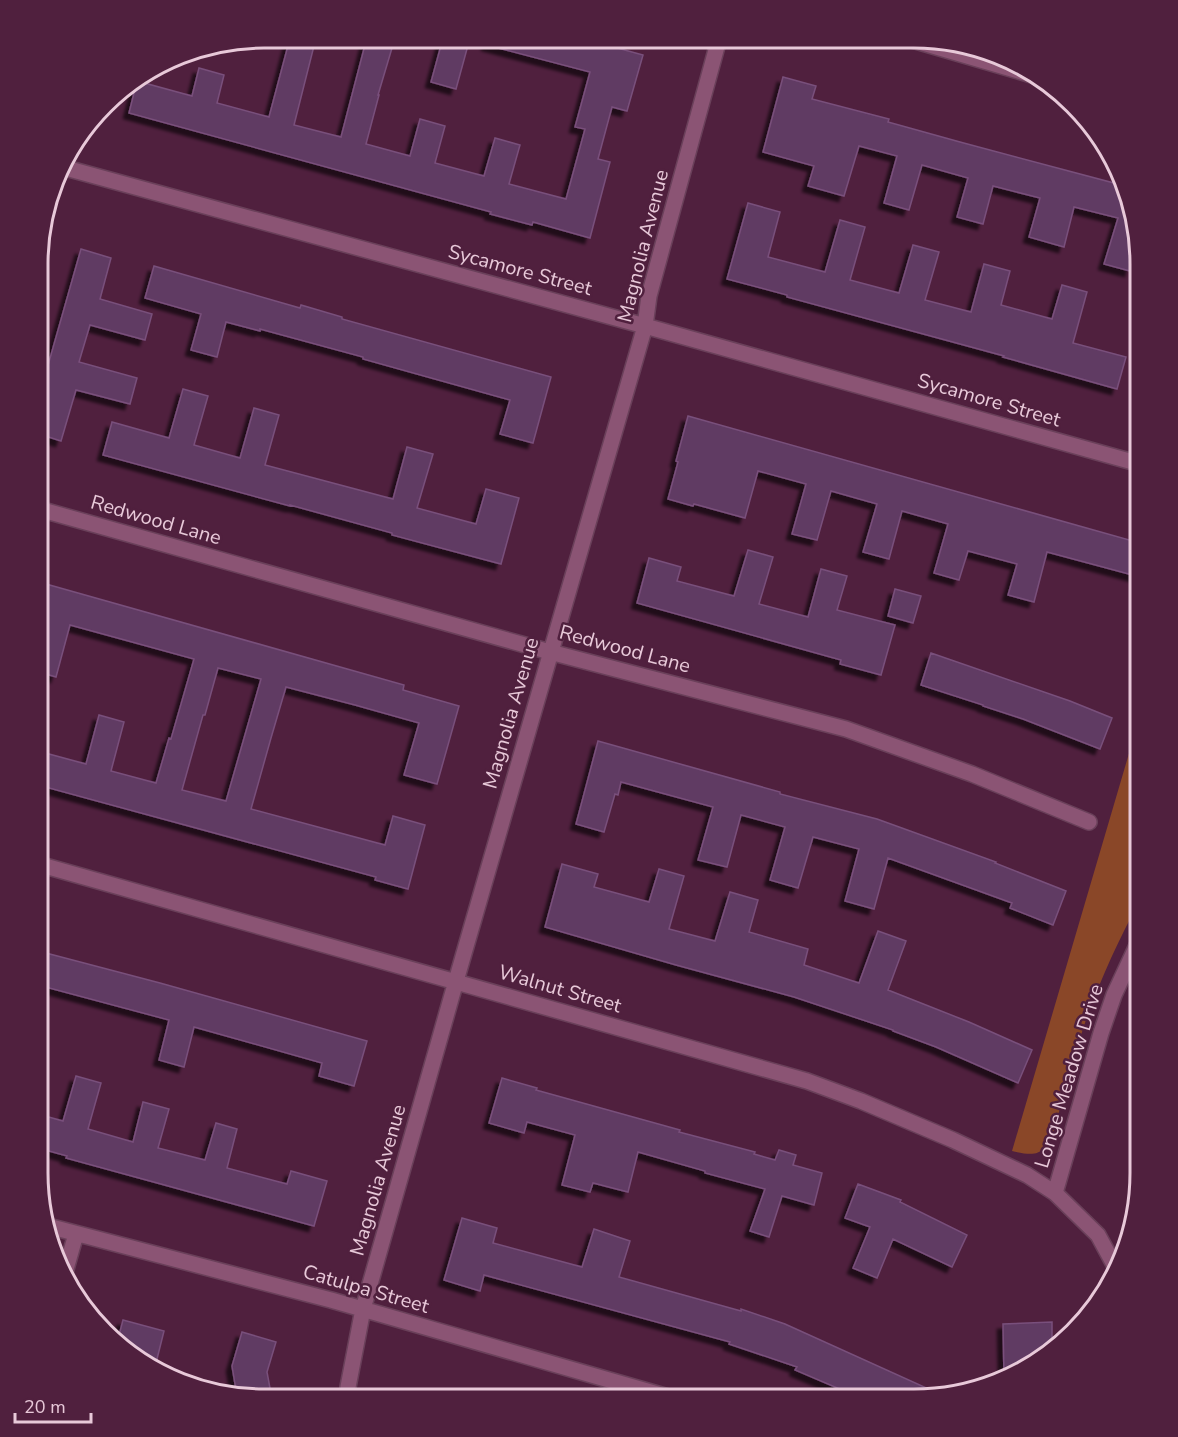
<svg xmlns="http://www.w3.org/2000/svg" width="1178" height="1437" viewBox="0 0 1178 1437" font-family="'Nunito Sans',sans-serif">
<style>
.green{fill:#8a4728}
.building{fill:#613a64;stroke:#79507b;stroke-width:1.5;fill-rule:evenodd;filter:url(#shadow)}
.lines{fill:none;stroke-linecap:round;stroke-linejoin:round}
.minor-casing{stroke:#6a405a;stroke-width:18}
.minor{stroke:#8b5474;stroke-width:15}
.labels{text-anchor:middle;dominant-baseline:central;stroke-width:5;stroke-linejoin:round;paint-order:stroke}
.street-label{font-size:20px;fill:#e8c9d9;stroke:#50203e}
.rim{fill:none;stroke:#e8c9d9;stroke-width:3}
</style>
<defs>
<filter id="shadow"><feDropShadow dx="-5.5" dy="5.5" stdDeviation="1.5" flood-color="#0009"/></filter>
</defs>
<rect width="100%" height="100%" fill="#50203e"/>
<path class="green" d="M1140 716V900C1119 939 1100 980 1085 1023 1073 1058 1064 1095 1054 1130 1044 1155 1038 1157 1012 1151Z"/>
<path class="building" d="M290 38H316L294 125 341 137 366 41 392 48 378 95H379L366 144 410 156 420 119 445 126 435 163 484 176 495 138 520 145 509 184 566 199 585 129 575 127 590 72 487 45 488 38H581L643 55 627 111 612 107 598 159 610 162 590 238 533 222 532 225 490 214 491 212 129 113 137 81 192 96 199 68 224 75 217 103 269 117Z
M443 38H470L456 89 431 82Z
M783 77 816 86 812 99 889 119 888 122 960 142 1125 186 1133 205 1137 242 1130 271 1104 264 1118 218 1074 207 1064 247 1029 237 1040 198 993 186 983 224 957 217 968 178 922 165 909 210 884 203 897 156 859 146 844 196 808 186 814 166 763 152Z
M748 203 780 212 768 257 825 272 840 220 865 227 850 280 899 293 913 245 939 252 925 300 971 312 984 264 1010 271 1001 305 1052 319 1062 285 1087 292 1073 343 1126 357 1117 389 1003 357 1004 356 787 297V295L727 279Z
M81 249 111 258 100 299 152 314 145 340 90 325 79 362 137 378 130 404 76 390 61 441 39 434V397Z
M154 266 300 308 301 305 342 317V319L551 377 533 443 500 434 510 400 363 359V357L260 329V331L226 322 217 357 191 350 201 314 145 298Z
M183 389 208 396 194 445 240 458 254 408 279 415 265 465 393 499 407 447 433 454 417 508 476 524 486 489 519 498 501 564 392 535V533L290 505V506L103 455 112 422 169 438Z
M688 416 1140 543V577L1047 552 1034 602 1008 595 1017 564 968 551 959 580 934 573 948 524 902 511 889 559 863 552 877 504 831 491 817 540 792 534 806 484 758 471 745 518 694 504 693 506 668 499 678 462 676 461Z
M748 550 773 557 759 604 808 617 821 569 847 576 837 610 895 625 881 675 840 664 841 660 637 603 649 558 681 567 677 581 734 596Z
M39 582 404 685 403 690 459 706 437 784 404 775 419 723 355 705 286 687 271 738 251 809 385 845 393 816 425 825 408 889 375 880 376 877 38 785V751L86 764 99 715 124 722 111 771 156 783 169 738 171 739 194 659 70 625 56 677 39 672ZM218 668 261 679 226 801 182 790 203 715H205Z
M895 589 921 596 913 623 888 616Z
M931 653 1070 701 1112 718 1100 749 1023 719 983 706V705L921 685Z
M598 741 780 792V794L877 819 996 862 995 863 1066 891 1053 925 1010 908 1012 903 888 858 874 909 845 901 859 849 813 837 798 888 770 880 785 827 741 815 727 867 698 860 713 807 621 782 618 795 615 794 604 832 576 824Z
M562 864 598 874 594 887 649 902 659 869 684 876 669 929 715 941 730 892 758 900 749 932 808 949 804 965 859 983 878 931 906 941 888 990 969 1022 1032 1050 1018 1083 936 1047 893 1031V1030L794 997 676 965 545 927Z
M46 953 160 983 367 1041 354 1086 319 1076 322 1063 194 1027 184 1067 159 1060 169 1020 38 985Z
M76 1076 101 1083 88 1129 133 1142 143 1102 169 1109 158 1148 205 1160 216 1123 237 1129 227 1168 287 1184 291 1171 327 1181 314 1226 66 1158 67 1156 38 1148V1114L63 1121Z
M502 1078 537 1088 536 1090 680 1130 679 1132 755 1152 754 1154 775 1160 779 1150 796 1155 793 1165 822 1173 814 1205 782 1196 769 1237 750 1231 765 1189 705 1173V1171L638 1152 628 1192 593 1183 590 1192 562 1185 575 1135 527 1122 524 1133 489 1123Z
M858 1184 901 1200 900 1202 967 1235 952 1267 893 1239 877 1278 853 1268 870 1227 845 1218Z
M462 1218 497 1228 493 1243 582 1267 594 1229 630 1241 619 1277 741 1311V1309L785 1324 942 1395 928 1399H863L795 1370 797 1367 729 1344 730 1342 484 1275 480 1291 444 1280Z
M123 1320 164 1331 156 1363 134 1357 118 1339Z
M1052 1322V1346L1027 1369 1004 1376 1003 1324Z
M242 1332 276 1342 267 1372 272 1399H249L237 1396 232 1366Z"/>
<g class="lines">
<g class="minor-casing">
<path id="minor" d="M909 39 1042 78
M62 167 645 326 1140 464
M39 509 550 652 846 729 972 774 1089 822
M38 864 807 1081 861 1101 953 1140 1027 1175 1055 1193 1098 1235 1117 1270
M1055 1193 1101 1033 1114 995 1140 939
M44 1225 331 1300 675 1399
M64 1276 76 1234
M349 1399 348 1387 363 1309 456 981 645 326 649 296 719 39"/>
</g>
<use href="#minor" class="minor"/>
</g>
<g class="labels">
<g class="street-label">
<text transform="translate(643 246) rotate(-76)">Magnolia Avenue</text>
<text transform="translate(520 270) rotate(15)">Sycamore Street</text>
<text transform="translate(989 400) rotate(16)">Sycamore Street</text>
<text transform="translate(156 520) rotate(16)">Redwood Lane</text>
<text transform="translate(625 649) rotate(15)">Redwood Lane</text>
<text transform="translate(511 713) rotate(-74)">Magnolia Avenue</text>
<text transform="translate(560 989) rotate(16)">Walnut Street</text>
<text transform="translate(1069 1076) rotate(-73)">Longe Meadow Drive</text>
<text transform="translate(378 1180) rotate(-74)">Magnolia Avenue</text>
<text transform="translate(366 1289) rotate(16)">Catulpa Street</text>
</g>
</g>
<path d="M0 0H1178V1437H0ZM264 48H914A216 216 0 0 1 1130 264V1173A216 216 0 0 1 914 1389H264A216 216 0 0 1 48 1173V264A216 216 0 0 1 264 48Z" fill="#50203e" fill-rule="evenodd"/>
<path class="rim" d="M264 48H914A216 216 0 0 1 1130 264V1173A216 216 0 0 1 914 1389H264A216 216 0 0 1 48 1173V264A216 216 0 0 1 264 48Z"/>
<path d="M15 1413v9h76v-9" fill="none" stroke="#e8c9d9" stroke-width="3"/>
<text x="24" y="1413" font-size="18" fill="#e8c9d9" stroke="#50203e" stroke-width="4.5" paint-order="stroke">20 m</text>
</svg>
